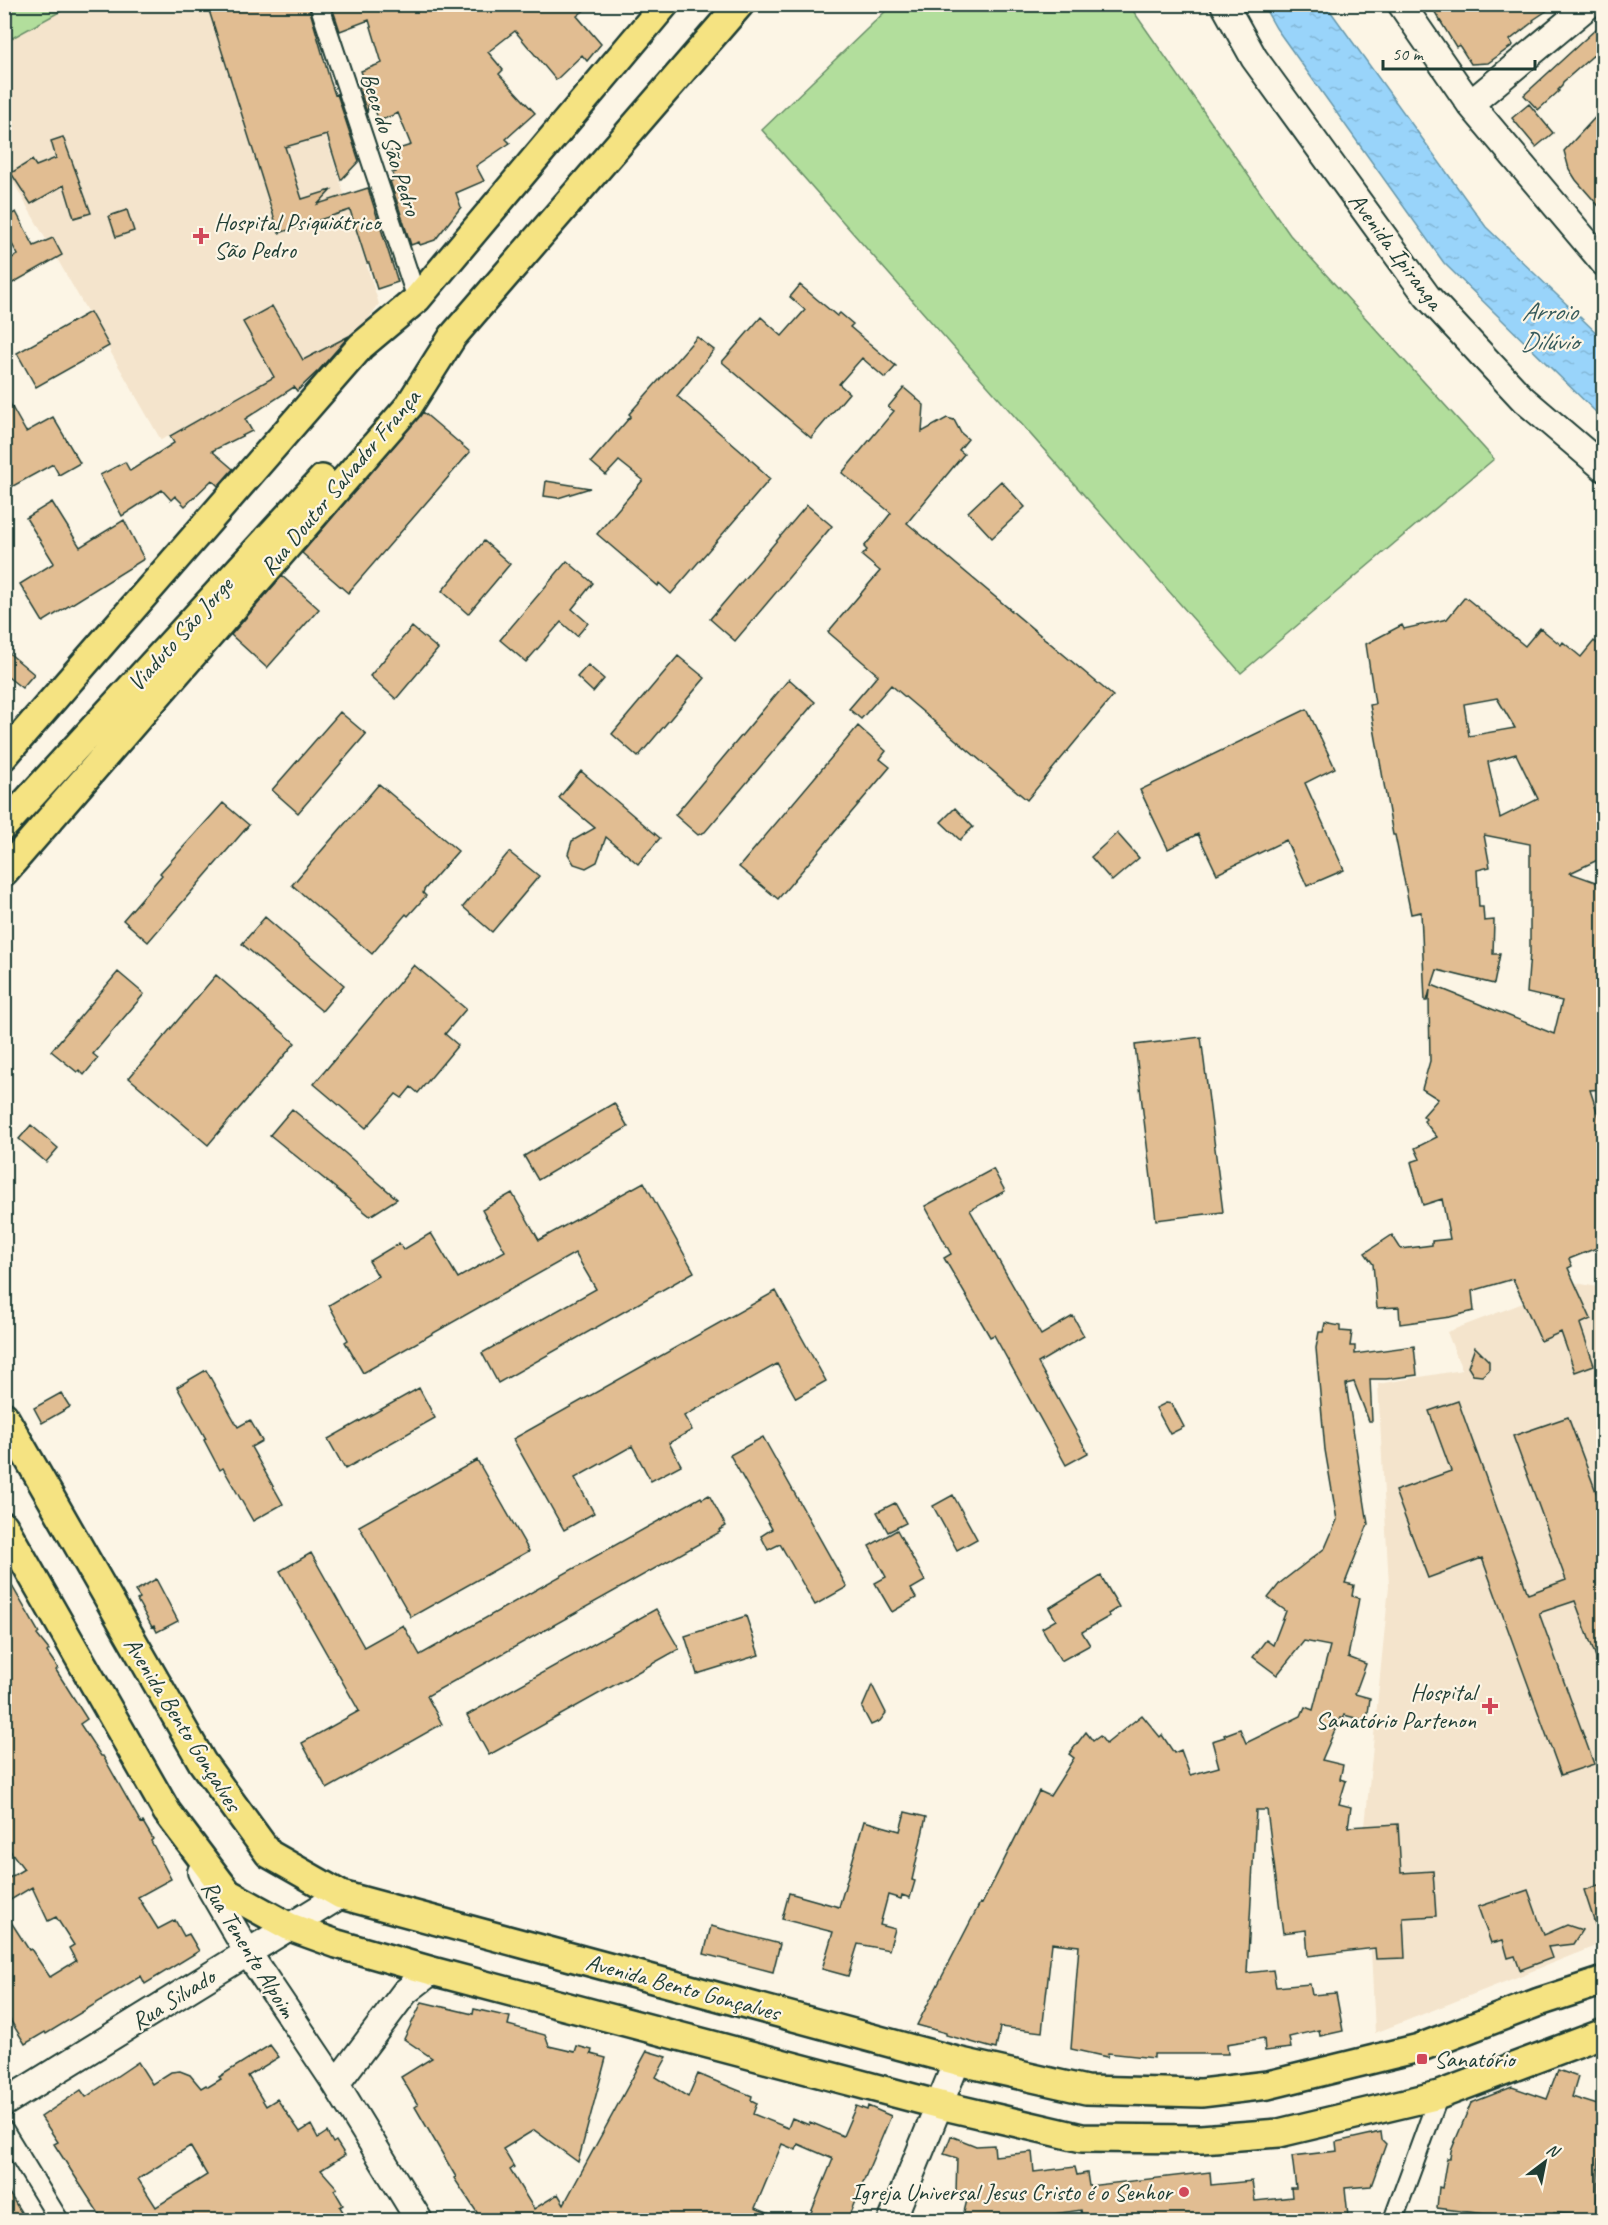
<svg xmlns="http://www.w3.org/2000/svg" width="1608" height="2225" viewBox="0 0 1608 2225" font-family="Caveat,sans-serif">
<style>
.built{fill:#f4e4cc}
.green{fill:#b2de9c;stroke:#688e68;stroke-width:1.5}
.water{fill:url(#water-ripples);stroke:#6898ab;stroke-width:1.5}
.building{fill:#e1bd92;stroke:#1f3d34;stroke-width:1.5;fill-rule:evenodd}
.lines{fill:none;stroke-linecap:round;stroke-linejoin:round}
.street-casing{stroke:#1f3d34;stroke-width:22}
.secondary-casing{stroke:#1f3d34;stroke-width:30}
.primary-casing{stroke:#1f3d34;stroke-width:32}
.street{stroke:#fcf5e5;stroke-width:18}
.secondary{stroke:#fcf5e5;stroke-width:26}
.primary{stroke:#f5e382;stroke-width:27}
.poi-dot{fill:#d1495b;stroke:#fcf5e5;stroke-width:2}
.labels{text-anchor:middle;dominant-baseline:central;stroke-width:4.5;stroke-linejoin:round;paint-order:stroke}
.street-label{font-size:24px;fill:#1f3d34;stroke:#fcf5e5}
.poi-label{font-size:24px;fill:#1f3d34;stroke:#fcf5e5;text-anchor:start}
.water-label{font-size:26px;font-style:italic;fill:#375b5c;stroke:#fcf5e5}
</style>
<defs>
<pattern id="water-ripples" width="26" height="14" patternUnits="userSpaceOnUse" patternTransform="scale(1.5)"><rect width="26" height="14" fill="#99d4fa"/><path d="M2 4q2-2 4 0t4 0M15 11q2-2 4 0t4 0" fill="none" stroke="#83b7d7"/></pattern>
</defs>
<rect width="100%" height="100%" fill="#fcf5e5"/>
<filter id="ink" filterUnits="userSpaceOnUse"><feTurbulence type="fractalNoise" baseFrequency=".0167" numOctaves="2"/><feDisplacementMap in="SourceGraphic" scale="12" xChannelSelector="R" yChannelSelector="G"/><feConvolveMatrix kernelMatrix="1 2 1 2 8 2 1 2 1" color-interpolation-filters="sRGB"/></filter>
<g filter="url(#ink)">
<path class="built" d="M4 5H284L379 304 357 335 161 440 5 168Z
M1576 1283 1603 1288V1943L1375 2033 1365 1826 1389 1586 1378 1384 1462 1370 1447 1332Z"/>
<path class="green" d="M5 4H72V5L5 42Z
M892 5H1129L1290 235 1494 459 1241 673 762 130Z"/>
<path class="water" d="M1263 5H1326L1486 227 1603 339V419L1444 263 1276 28Z"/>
<path class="building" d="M207 4H308L330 80 335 95 337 94 359 161 341 180 327 135 285 147 302 199 331 190 318 204 368 188 398 282 377 289 369 263H367L350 210 279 233Z
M331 4H592L577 16 601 44 587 61 582 55 556 80 515 31 488 52 503 70 499 74 535 113 506 139 510 143 476 166 484 181 456 193 461 207 435 240 420 245 419 242 411 245 390 181 395 180 392 173 396 172 389 152 411 145 398 113 379 121 370 96 367 113 359 87 366 85 361 71 382 63 369 20 340 31Z
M1430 4H1557L1533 20 1534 21 1510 40 1513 45 1488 63 1471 64 1459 45 1456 47Z
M1596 29 1604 38V46L1563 82 1562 86 1558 90 1559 91 1538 110 1524 95Z
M1529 104 1553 133 1536 147 1512 118Z
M1604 108V212L1576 180 1569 169 1564 151Z
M63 137 91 213 74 218 64 185 31 204 11 173 32 160 36 166 56 158 51 141Z
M127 210 134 231 116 237 109 216Z
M16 212 34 246 53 238 62 255 4 288V262L18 255 4 230V218Z
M800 285 837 316 840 313 853 324 850 327 896 366 885 378 862 358 839 384 849 393 811 438 722 362 761 317 782 336 805 310 790 297Z
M272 306 303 360 349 336 319 370 297 391 294 387 245 419 252 431 212 451 233 469 218 486 212 480 185 506 175 496 171 500 162 490 122 516 100 475 125 462 130 471 174 443 170 436 274 377 243 322Z
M90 312 109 346 36 387 17 353Z
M697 337 714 350 677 396 759 467 758 468 770 479 671 594 659 583 658 586 597 534 643 480 619 461 606 475 591 462 631 416 629 414Z
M904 388 924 405 922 432 947 418 954 420 961 433 968 439 959 450 964 454 907 523 1113 696 1027 800 891 685 861 719 849 709 878 675 828 632 880 571 862 556 867 550 864 547 891 513 842 473 894 411 888 407Z
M4 393 26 432 53 417 80 463 59 475 53 464 4 491Z
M423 412 470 452 348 593 302 553Z
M546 481 590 488 558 498 544 496Z
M1001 481 1025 507 992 538 968 512Z
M52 502 80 547 124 520 144 559 43 622 20 584 54 563 26 518Z
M807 505 832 526 735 641 710 619Z
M484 541 510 564 468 614 442 591Z
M567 561 593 583 572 609 588 623 577 636 561 622 526 662 500 640Z
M282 576 319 609 267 668 231 635Z
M1465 597 1525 646 1540 628 1561 645 1563 642 1581 657 1594 641 1604 649V857L1570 873 1604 885V1089L1590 1090 1604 1132V1245L1569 1259 1572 1266 1568 1268 1591 1319 1580 1324 1594 1365 1575 1372 1561 1332 1541 1341 1513 1279 1472 1291 1474 1311 1450 1317 1400 1324 1399 1307 1377 1308 1373 1264 1365 1253 1392 1235 1401 1249 1432 1245V1241L1450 1239 1442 1199 1423 1205 1411 1162 1420 1159 1415 1148 1437 1137 1424 1121 1426 1119 1423 1116 1438 1099 1422 1089 1430 1061 1429 999 1430 990 1427 1001H1425L1421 912 1411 914 1395 835H1393L1370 705 1375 704 1366 644 1402 625 1404 629 1447 619ZM1497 698 1515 728 1469 736 1464 704ZM1516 754 1538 799 1500 818 1488 762ZM1484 835 1530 844V952L1527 993 1562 1001 1554 1034 1432 985 1437 970 1494 984 1500 954H1493L1494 920 1484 921 1483 907H1479L1477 870 1490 867Z
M412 627 438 649 396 699 370 676Z
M4 649 34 674 22 688 4 674Z
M678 656 705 678 638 757 612 734Z
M588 665 604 679 593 692 577 677Z
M789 679 815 702 705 832 698 835 675 815Z
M1307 709 1335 768 1305 783 1344 870 1307 886 1286 840 1217 874 1198 834 1168 849 1140 790Z
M340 712 366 734 298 813 272 790Z
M858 726 886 751 880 759 890 767 778 899 739 867Z
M581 771 660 838 638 864 606 837 597 862 586 868 574 864 568 854 572 841 595 828 559 798Z
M379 784 458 851 424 890 423 893 426 896 408 916 406 914 372 954 292 885Z
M223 803 249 825 148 942 123 920 162 875 160 873Z
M955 808 973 827 960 840 941 822Z
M1117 833 1139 858 1112 881 1091 857Z
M509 852 539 876 492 932 463 907Z
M265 917 344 985 322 1011 242 944Z
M414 965 466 1009 445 1034 458 1045 418 1093 411 1087 402 1098 396 1094 366 1128 314 1084Z
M118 972 144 994 93 1054 98 1058 84 1075 79 1070 77 1072 51 1051Z
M216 975 295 1043 208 1145 129 1078Z
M1201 1037 1223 1212 1156 1220 1135 1045Z
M614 1103 628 1127 538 1180 524 1156Z
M292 1109 345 1153 397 1199 370 1216 270 1135Z
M31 1125 58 1148 46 1162 19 1139Z
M993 1169 1005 1191 970 1210 1041 1335 1073 1316 1084 1336 1038 1363 1088 1453 1066 1465 994 1335 990 1337 944 1258 951 1254 925 1206Z
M644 1182 694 1272 498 1383 482 1353 596 1289 575 1253 363 1373 345 1342 348 1340 329 1305 378 1276 369 1261 399 1243 403 1250 431 1233 458 1278 505 1251 482 1210 512 1193 539 1240Z
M776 1291 826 1381 796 1398 777 1364 684 1416 692 1430 669 1443 681 1465 651 1481 632 1446 575 1478 594 1513 564 1530 513 1439Z
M1325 1323 1340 1326V1331L1352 1332 1350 1346H1355V1354L1414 1346 1417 1375 1386 1379H1370L1372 1421H1369L1354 1382 1346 1384 1368 1524 1345 1583 1354 1585 1352 1596 1359 1598 1348 1657 1366 1664 1355 1694 1370 1698 1367 1721 1344 1715V1719L1340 1718 1322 1760 1343 1765 1340 1779 1346 1781 1339 1804 1351 1807 1348 1827 1398 1824 1401 1873 1433 1871 1436 1916 1403 1918 1405 1958 1376 1959 1375 1948 1308 1956 1306 1930 1283 1933 1267 1810H1256L1247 1973 1273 1970 1276 1987 1310 1984 1312 1995 1336 1993 1343 2031 1320 2036 1319 2030 1289 2037 1291 2048 1265 2051 1264 2038 1227 2044 1228 2054H1154V2058L1108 2053 1107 2057 1071 2049 1079 1946 1052 1943 1042 2032 1000 2027 996 2049 946 2035V2033L917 2025 980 1903 982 1904 1039 1791 1050 1796 1074 1758 1069 1754 1086 1732 1093 1741 1100 1736 1106 1744 1142 1715 1160 1737 1162 1735 1174 1753 1181 1750 1190 1775 1219 1767 1212 1741 1225 1737 1224 1735 1240 1729 1246 1743 1301 1716 1305 1707 1313 1710 1330 1646 1304 1641 1277 1675 1253 1657 1266 1640 1273 1645 1286 1611 1268 1598 1280 1583 1325 1548 1337 1520 1325 1450 1316 1348 1319 1332H1323Z
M1475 1347 1489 1361V1370L1482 1376 1473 1375 1468 1367Z
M206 1370 238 1427 250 1420 262 1441 251 1447 283 1504 253 1521 223 1468 220 1470 215 1461 204 1440 206 1439 177 1387Z
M419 1388 435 1418 345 1469 328 1439Z
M61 1393 70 1407 42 1423 34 1408Z
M1458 1401 1528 1594 1566 1580 1513 1436 1568 1417 1604 1513V1673H1602L1575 1601 1539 1613 1594 1764 1561 1775 1482 1558 1428 1578 1395 1491 1451 1471 1429 1411Z
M1166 1403 1172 1404 1184 1427 1170 1434 1156 1408Z
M763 1437 847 1587 815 1605 780 1544 768 1550 761 1536 772 1529 730 1455Z
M477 1460 529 1551 411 1617 359 1526Z
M709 1495 726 1526 719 1530 720 1532 427 1696 442 1724 327 1789 302 1743 359 1711 280 1571 311 1553 364 1647 403 1625 420 1655 701 1497 702 1499Z
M953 1495 977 1539 957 1550 933 1506Z
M895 1503 906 1523 888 1532 877 1512Z
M897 1530 925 1581 911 1589 916 1598 892 1612 875 1583 886 1577 869 1546Z
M4 1572 39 1633 37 1635 49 1650 47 1652 58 1668 56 1670 87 1719 80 1724 101 1756H103L141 1823 143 1822 153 1839 151 1841 171 1879 138 1897 158 1929 175 1920 184 1936 189 1934 199 1951 145 1984 141 1976 46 2034 45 2032 25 2044 4 2010V1911L29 1950 31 1949 50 1977 76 1961 69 1948 74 1945 56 1917 48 1921 32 1887 4 1904V1881L24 1869 4 1843Z
M1101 1576 1119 1607 1108 1614 1110 1616 1082 1632 1090 1645 1061 1661 1042 1628 1056 1620 1049 1608Z
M156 1579 178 1621 157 1632 154 1626 152 1627 137 1600 140 1598 135 1591Z
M656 1609 679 1649 489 1755 467 1715Z
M746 1616 759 1655 697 1674 685 1636Z
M872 1685 886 1713 880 1721 871 1725 862 1708Z
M905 1812 926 1817 912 1880 915 1881 910 1898 902 1895 901 1899 888 1895 880 1925 895 1929 889 1950 858 1944 848 1976 822 1969 833 1932 782 1919 789 1893 839 1907 864 1821 900 1831Z
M1604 1883V1938L1600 1939 1584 1890Z
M1528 1890 1544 1935 1567 1925 1582 1930 1573 1944 1548 1947 1552 1958 1520 1970 1515 1956 1508 1958 1503 1940 1491 1943 1478 1907Z
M711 1926 780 1944 773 1972 704 1954Z
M422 2002 473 2014 474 2009 510 2017 508 2025 545 2035 549 2046 575 2052 577 2046 592 2050 591 2054 606 2058 578 2162 534 2130 503 2149 514 2167 510 2170 534 2209 558 2194 564 2204 647 2051 667 2057 656 2077 688 2097 698 2074 752 2096 751 2100 757 2103 753 2114 788 2128 792 2118 809 2125 810 2122 843 2136 856 2106 867 2110 868 2106 891 2116 847 2220H808L833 2159 798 2144 796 2150 782 2144 755 2208 785 2220H482L454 2178 456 2177 415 2107 418 2105 401 2077 432 2058 404 2039Z
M270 2045 279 2057 248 2076 266 2106 277 2099 300 2132 311 2125 318 2138 327 2132 333 2143 336 2141 345 2155 321 2170 337 2188 334 2190 343 2205 340 2207 348 2220H103L54 2144 58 2142 41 2117 81 2090 86 2097 138 2062 152 2084 171 2072 180 2071 190 2075 201 2088 206 2085 208 2087 221 2079 219 2077ZM190 2146 207 2175 156 2207 138 2179Z
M1558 2070 1578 2077 1572 2097 1604 2107V2158L1599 2157 1596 2216 1554 2213 1551 2220H1533L1437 2208 1439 2187 1442 2188 1447 2158H1450L1451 2151 1471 2103 1512 2087 1547 2099Z
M1381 2132 1382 2140 1386 2144 1371 2186 1345 2188 1348 2216H1345V2220H1083L1081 2210 1039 2216 1040 2220H962L969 2192H956L957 2158 944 2154 951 2136 976 2146 994 2145 995 2156 1032 2152 1034 2172 1075 2167 1077 2175 1087 2173 1089 2186 1210 2172 1211 2185 1252 2181 1255 2201 1292 2197 1291 2188H1296L1292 2156 1337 2151 1336 2142Z
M4 2185 26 2220H4Z"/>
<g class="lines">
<g class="street-casing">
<path id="street" d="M319 4 417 299
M4 2130 59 2220
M1393 2220 1439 2095"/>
</g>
<g class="secondary-casing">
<path id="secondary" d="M1224 4 1254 58 1427 296 1523 399 1604 468
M1401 4 1470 104 1604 263
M1470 104 1590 4
M201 1872 248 1953 336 2084 419 2220
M336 2084 405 1992 432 1971
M4 2103 341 1895
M892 2220 957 2061"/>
</g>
<g class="primary-casing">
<path id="primary" d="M4 756 361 346 417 299 665 4
M4 826 322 479
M4 872 408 407 453 336 740 4
M4 1416 202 1762 269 1854 341 1895 957 2061 1086 2090 1201 2093 1268 2085 1419 2048 1539 2002 1604 1981
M4 1526 167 1812 228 1893 290 1927 337 1944 432 1971 940 2105 1082 2138 1201 2139 1279 2133 1439 2095 1604 2033"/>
</g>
<use href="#street" class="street"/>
<use href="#secondary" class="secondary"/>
<use href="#primary" class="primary"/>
</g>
</g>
<g class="poi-dot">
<path d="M198 227h6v6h6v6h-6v6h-6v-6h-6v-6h6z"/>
<path d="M1487 1697h6v6h6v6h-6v6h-6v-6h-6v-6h6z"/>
<rect x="1416" y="2053" width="12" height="12" rx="3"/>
<circle cx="1184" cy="2192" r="6"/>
</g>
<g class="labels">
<g class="street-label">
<text transform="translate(391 144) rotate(72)">Beco do São Pedro</text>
<text transform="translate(1396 251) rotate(53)">Avenida Ipiranga</text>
<text transform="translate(340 482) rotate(-50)">Rua Doutor Salvador França</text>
<text transform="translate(180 634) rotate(-48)">Viaduto São Jorge</text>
<text transform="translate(183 1724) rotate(58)">Avenida Bento Gonçalves</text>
<text transform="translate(249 1949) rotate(58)">Rua Tenente Alpoim</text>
<text transform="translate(683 1987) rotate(15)">Avenida Bento Gonçalves</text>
<text transform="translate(173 1999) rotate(-32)">Rua Silvado</text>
</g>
<g class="poi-label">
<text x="214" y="222">Hospital Psiquiátrico<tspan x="214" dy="28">São Pedro</tspan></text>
<text x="1476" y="1692" text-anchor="end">Hospital<tspan x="1476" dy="28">Sanatório Partenon</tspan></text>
<text x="1434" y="2059">Sanatório</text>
<text x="1172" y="2192" text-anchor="end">Igreja Universal Jesus Cristo é o Senhor</text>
</g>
<g class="water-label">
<text x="1549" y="311">Arroio<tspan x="1549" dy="30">Dilúvio</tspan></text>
</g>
</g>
<rect width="1608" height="2225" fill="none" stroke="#fcf5e5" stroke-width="24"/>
<rect x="12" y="12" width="1584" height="2201" fill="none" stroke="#1f3d34" stroke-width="2" filter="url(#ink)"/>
<g transform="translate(1545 2162) rotate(32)" stroke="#fcf5e5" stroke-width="4.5" paint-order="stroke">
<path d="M0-4.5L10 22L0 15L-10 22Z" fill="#1f3d34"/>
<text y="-9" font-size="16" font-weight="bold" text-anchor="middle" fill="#1f3d34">N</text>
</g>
<path d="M1383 60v9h152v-9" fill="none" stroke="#1f3d34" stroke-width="3"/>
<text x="1392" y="60" font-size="18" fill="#1f3d34" stroke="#fcf5e5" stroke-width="4.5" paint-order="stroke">50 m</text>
</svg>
